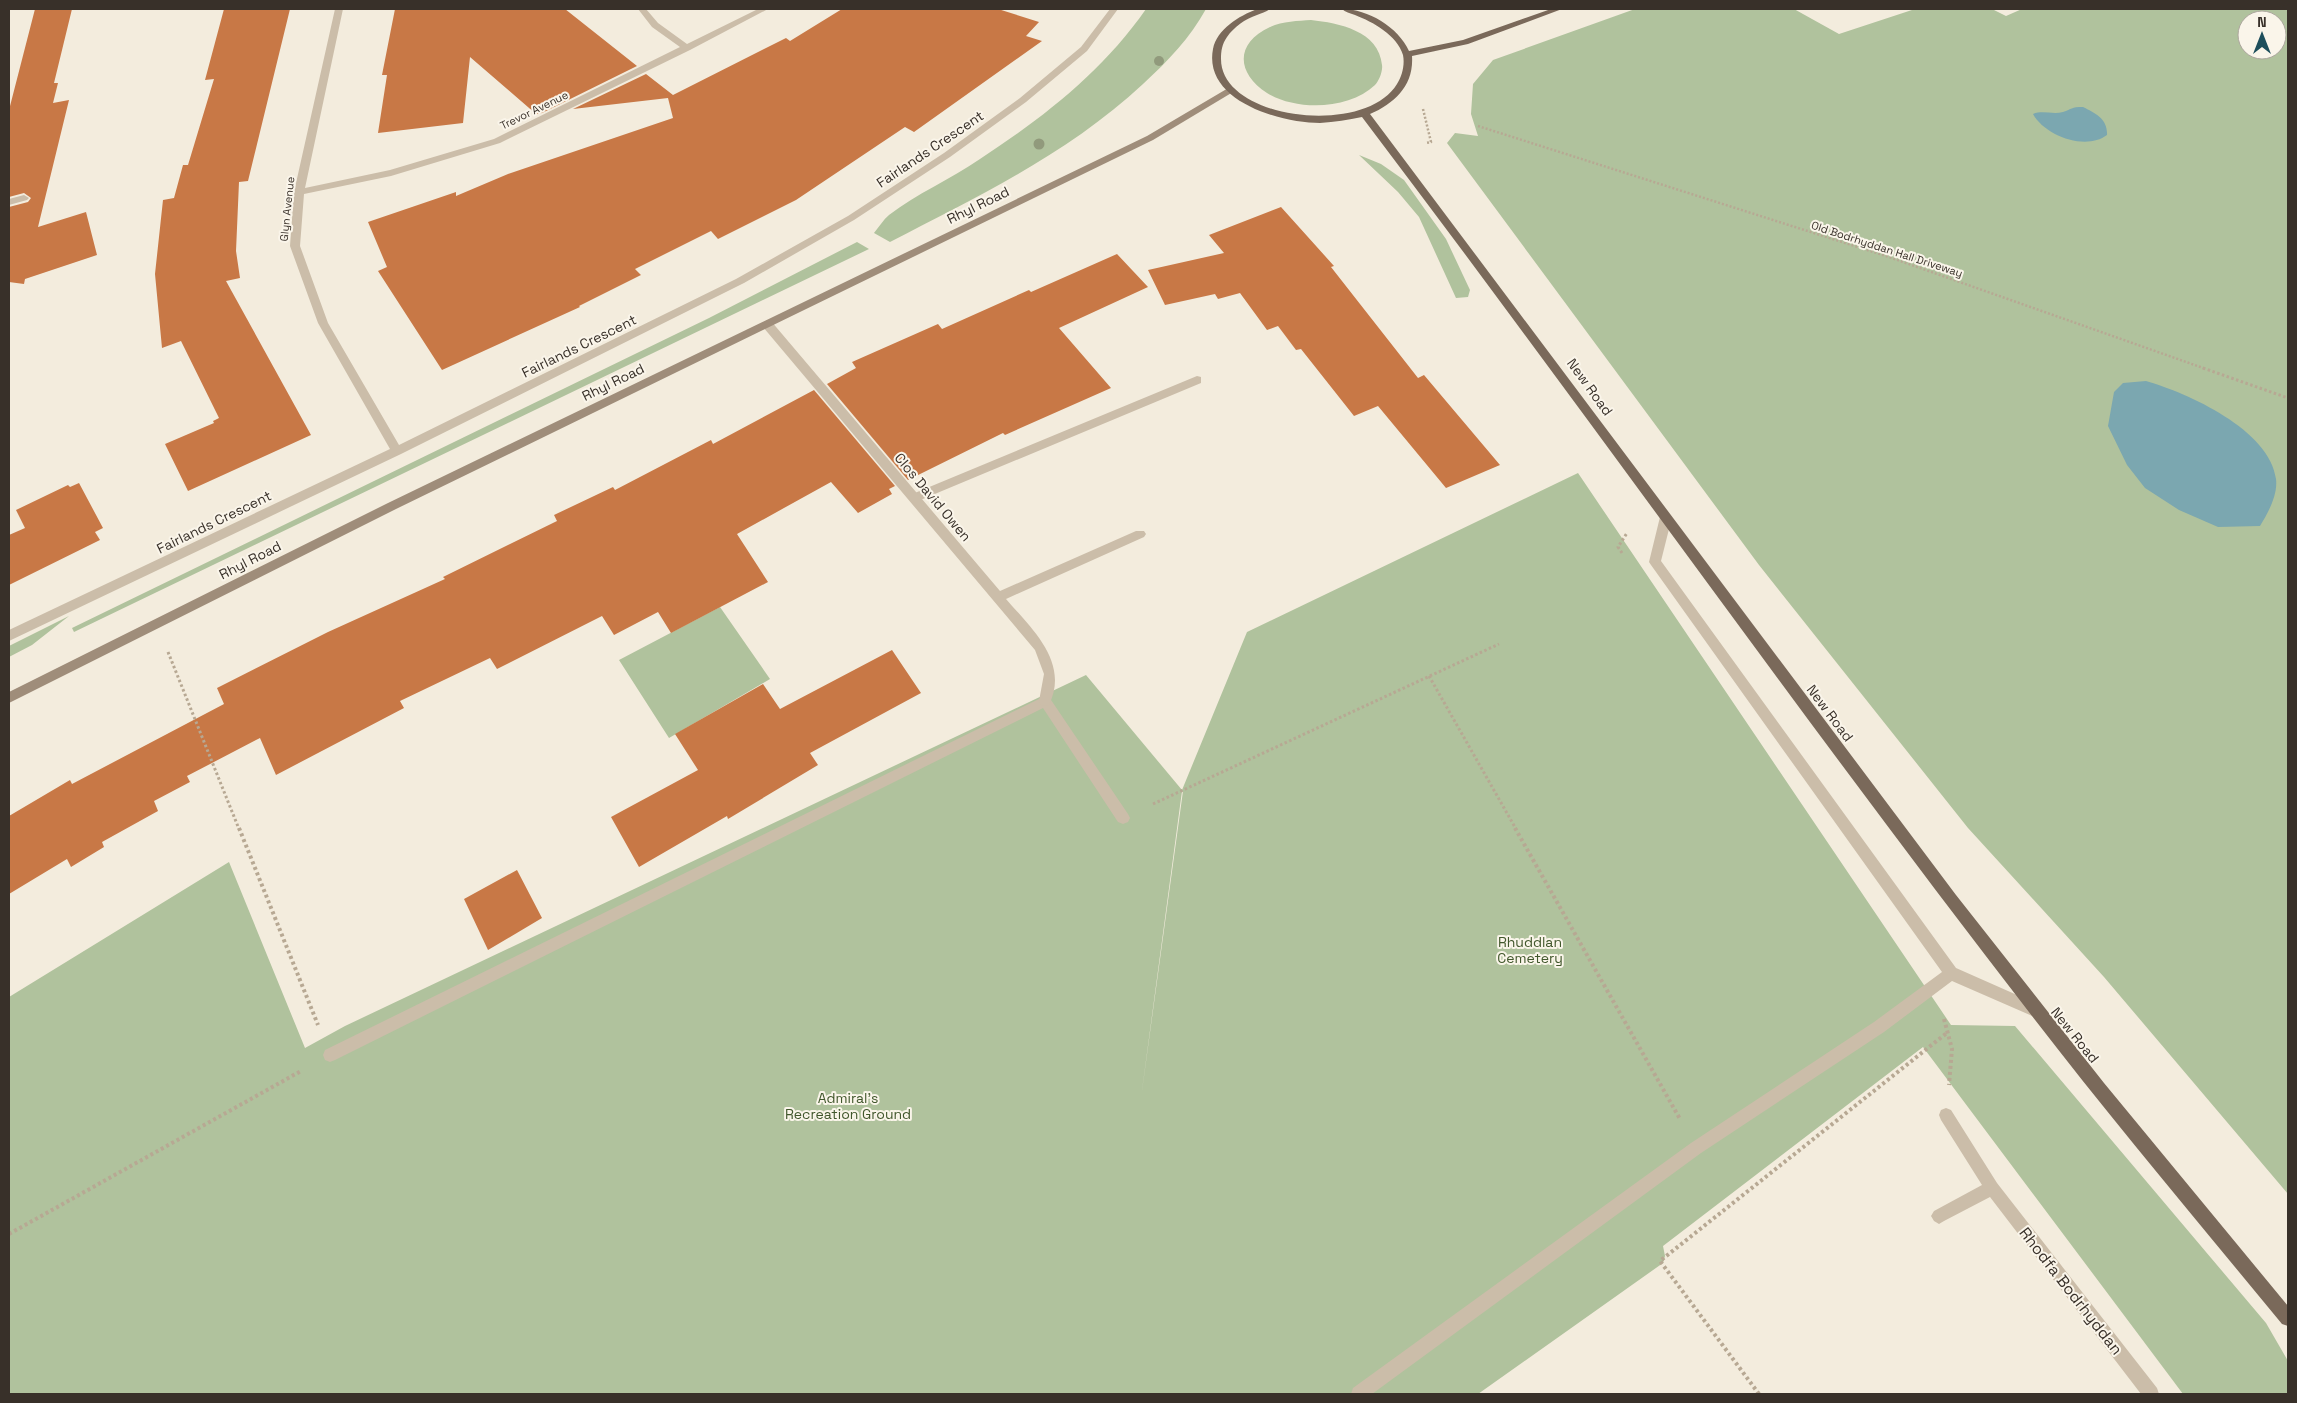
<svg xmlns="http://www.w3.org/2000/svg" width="2297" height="1403" viewBox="0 0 2297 1403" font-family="'Space Grotesk',sans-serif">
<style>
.green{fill:#b0c29d;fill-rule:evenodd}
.water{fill:#7ba7b0}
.building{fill:#c87846}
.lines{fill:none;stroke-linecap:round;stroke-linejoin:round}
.path-far2{stroke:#b7a893;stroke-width:2.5;stroke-dasharray:2 2;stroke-linecap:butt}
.path-far1{stroke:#b7a893;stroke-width:3;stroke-dasharray:2.5 2.5;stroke-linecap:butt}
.path{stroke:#b7a893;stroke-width:4;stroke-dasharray:3 3;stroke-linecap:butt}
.lane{fill:#cbbda9;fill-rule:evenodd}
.street{fill:#cbbda9;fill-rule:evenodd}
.secondary{fill:#9f8d7a;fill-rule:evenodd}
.primary{fill:#7a695a;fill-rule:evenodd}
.tree{fill:#919a7c}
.labels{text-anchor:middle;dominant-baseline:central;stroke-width:4;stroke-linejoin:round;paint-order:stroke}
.far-street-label{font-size:11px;fill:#383029;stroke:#faf5ea}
.street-label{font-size:14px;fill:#383029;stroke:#faf5ea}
.park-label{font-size:14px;fill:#41572c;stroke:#faf5ea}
.near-street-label{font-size:16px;fill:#383029;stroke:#faf5ea}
</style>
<rect width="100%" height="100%" fill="#f3ecdd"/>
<path class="green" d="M1146 9H1206C1190 38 1168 61 1143 84 1069 153 979 196 890 242L874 233C879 227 883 220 889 215 916 194 951 179 980 159 1044 117 1102 72 1146 9Z
M1635 9H1794L1839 34 1915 9H1992L2006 16 2022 9H2288V1194L2104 977 1968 828 1759 565 1447 143 1455 133 1478 136 1471 114 1473 84 1493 60ZM2247 20H2277V50H2247Z
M1311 20C1339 23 1379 31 1382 65 1383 71 1379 81 1375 85 1349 110 1296 111 1267 93 1236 73 1235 43 1270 27 1283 21 1298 21 1311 20Z
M1359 155 1381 164 1404 180 1446 239 1470 290 1468 297 1456 298 1419 217 1398 192Z
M857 242 869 249 74 632 72 628 709 318Z
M1578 473 1951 1025 2015 1026 2266 1323 2288 1361V1394H2183L1923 1047 1663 1246 1665 1256 1663 1263 1478 1394H9V997L229 862 305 1048 345 1026 1086 675 1182 790 1247 632ZM1182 791H1183L1141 1098Z
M720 607 770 679 669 738 619 660Z
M69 616 32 645 9 657V646Z"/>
<path class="water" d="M2083 107C2095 113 2108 119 2107 135 2086 151 2045 136 2033 114 2043 110 2053 115 2063 112 2072 109 2071 107 2083 107Z
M2146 381C2188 393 2270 430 2276 479 2278 495 2268 513 2260 526L2218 527 2179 510 2145 488 2127 465 2108 426 2114 392 2123 383Z"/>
<path class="building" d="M35 9H72L54 83H58L53 103 69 100 38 227 86 212 97 255 25 279 24 284 9 282V207L28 202 31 198 24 193 9 197V110Z
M224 9H290L248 181 239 182 236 251 240 278 226 281 311 435 188 491 165 444 214 423 213 421 219 418 181 341 162 348 155 274 163 200 174 198 183 165H188L214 79 205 80Z
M395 9H565L637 66 542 113 536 114 470 57 463 123 378 133 387 75H382Z
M842 9H998L1039 22 1026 36 1042 41 914 132 905 127 796 200 718 239 711 231 635 269 641 275 579 306 580 307 442 370 378 271 387 267 368 222 456 192V196L508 174 673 118 668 98 573 109 646 74 673 95 786 38 790 41Z
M1281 207 1334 266 1331 267 1418 378 1424 375 1500 465 1446 488 1378 406 1354 416 1301 349 1296 350 1278 326 1267 330 1240 293 1218 299 1215 294 1165 305 1148 270 1224 253 1209 235Z
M1117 254 1148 287 1059 328 1111 388 1005 435 1003 433 908 480 827 384 856 368 852 362 938 324 942 329 1029 290 1031 292Z
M814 390 895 486 889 489 892 494 858 513 831 482 737 534 768 582 671 633 658 612 614 635 602 616 497 669 490 658 400 701 404 708 276 775 260 738 187 776 190 782 154 801 158 811 102 842 104 847 71 867 67 859 9 894V816L70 780 72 784 224 704 217 688 328 632 445 579 443 577 557 521 554 515 613 487 615 490 711 440 713 444Z
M79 483 103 528 95 532 100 540 9 585V535L25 528 16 510 68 485 70 487Z
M892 650 921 693 810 753 818 765 728 819 727 816 639 867 611 817 698 770 675 734 763 684 780 709Z
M517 870 542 918 488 950 464 899Z"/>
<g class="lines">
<path class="path-far2" d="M1423 109 1431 142 1426 143
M1478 126 1886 256 2206 369"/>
<path class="path-far1" d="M2203 368 2288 398
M1622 553 1618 547 1627 533
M168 652 239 829
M1429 676 1516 829
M1153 804 1499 644"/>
<path class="path" d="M239 828 318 1025
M1515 828 1680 1119
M1944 1019 1952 1049 1949 1085
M9 1234 301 1071
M1759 1394 1660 1261 1948 1032"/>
<path class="lane" d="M1197 376 1201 377V383L918 501 914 502 908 498 910 495Z
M1666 512 1672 517 1661 561 1956 968 2042 1006 2044 1011 2042 1016 2037 1018 1952 981 1884 1032 1701 1153 1372 1394H1351L1353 1388 1691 1143 1874 1022 1942 972 1651 565 1649 562 1660 517Z
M1045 696 1049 697 1128 814 1130 818 1128 822 1123 824 1118 822 1043 708 335 1060 330 1062 325 1060 323 1055 325 1050Z"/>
<path class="street" d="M335 9H343L305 188 390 170 494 139 680 47 652 27 638 9H646L658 23 687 44 758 9H768L690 50 500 143 391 176 304 194 300 246 328 323 399 445 736 279 848 216 944 153 1020 98 1081 47 1110 9H1118L1087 51 1026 102 950 157 854 220 744 283 401 454 9 641V630L390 449 318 323 290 246 294 192Z
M24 195 29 198 27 200 9 205V199Z
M767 320 771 321 1000 591 1136 531H1144L1146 534 1144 537 1006 599C1031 628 1070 662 1049 705L1045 706 1041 705 1039 701 1044 674 1035 650 763 327 762 324Z
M1946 1108 1951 1110 1997 1183 2157 1388 2159 1394H2141L1990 1197 1944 1221 1939 1224 1934 1221 1931 1216 1934 1211 1982 1185 1941 1120 1939 1115 1941 1110Z"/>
<path class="secondary" d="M1230 87 1235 90 1233 92 1153 140 396 509 9 703V692L388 503 1147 136Z"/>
<path class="primary" d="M1257 9H1270C1266 12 1261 13 1257 15 1245 19 1234 27 1227 37 1222 44 1221 51 1221 59 1221 120 1365 137 1397 84 1402 76 1405 65 1403 55 1397 35 1373 22 1355 15 1350 13 1345 12 1342 9 1368 9 1398 27 1409 51L1463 40 1551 9H1562L1468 44 1412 56C1414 85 1395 103 1370 114L1956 895 2104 1083 2288 1306V1326L2282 1324C2198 1222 2113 1121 2032 1016 1803 720 1588 415 1362 117 1348 120 1335 122 1320 123 1281 123 1203 101 1213 49 1217 29 1239 16 1257 9Z"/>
</g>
<g class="tree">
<circle cx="1159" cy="61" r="5"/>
<circle cx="1039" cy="144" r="5.5"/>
</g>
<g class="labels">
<g class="far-street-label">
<text transform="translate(534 110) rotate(-26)">Trevor Avenue</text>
<text transform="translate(287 209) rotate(-84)">Glyn Avenue</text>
<text transform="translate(1887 249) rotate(18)">Old Bodrhyddan Hall Driveway</text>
</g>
<g class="street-label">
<text transform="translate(930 149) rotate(-34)">Fairlands Crescent</text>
<text transform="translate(978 205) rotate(-26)">Rhyl Road</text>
<text transform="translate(579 346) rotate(-26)">Fairlands Crescent</text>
<text transform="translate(613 382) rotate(-26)">Rhyl Road</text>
<text transform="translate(1590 387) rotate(54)">New Road</text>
<text transform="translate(933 497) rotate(50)">Clos David Owen</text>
<text transform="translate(214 522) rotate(-26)">Fairlands Crescent</text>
<text transform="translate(250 560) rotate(-27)">Rhyl Road</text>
<text transform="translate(1830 713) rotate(53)">New Road</text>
<text transform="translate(2075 1035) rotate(51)">New Road</text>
</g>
<g class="park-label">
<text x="1530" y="942">Rhuddlan<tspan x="1530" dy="16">Cemetery</tspan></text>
<text x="848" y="1098">Admiral's<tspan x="848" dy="16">Recreation Ground</tspan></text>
</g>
<g class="near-street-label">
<text transform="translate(2071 1291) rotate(52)">Rhodfa Bodrhyddan</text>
</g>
</g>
<rect width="2297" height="1403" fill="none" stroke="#383029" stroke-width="20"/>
<g transform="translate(2262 35)"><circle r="24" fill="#faf5ea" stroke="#aca69d"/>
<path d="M0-4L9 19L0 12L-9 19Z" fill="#1d4e5b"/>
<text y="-8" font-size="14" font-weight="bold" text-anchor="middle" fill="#383029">N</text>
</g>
</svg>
